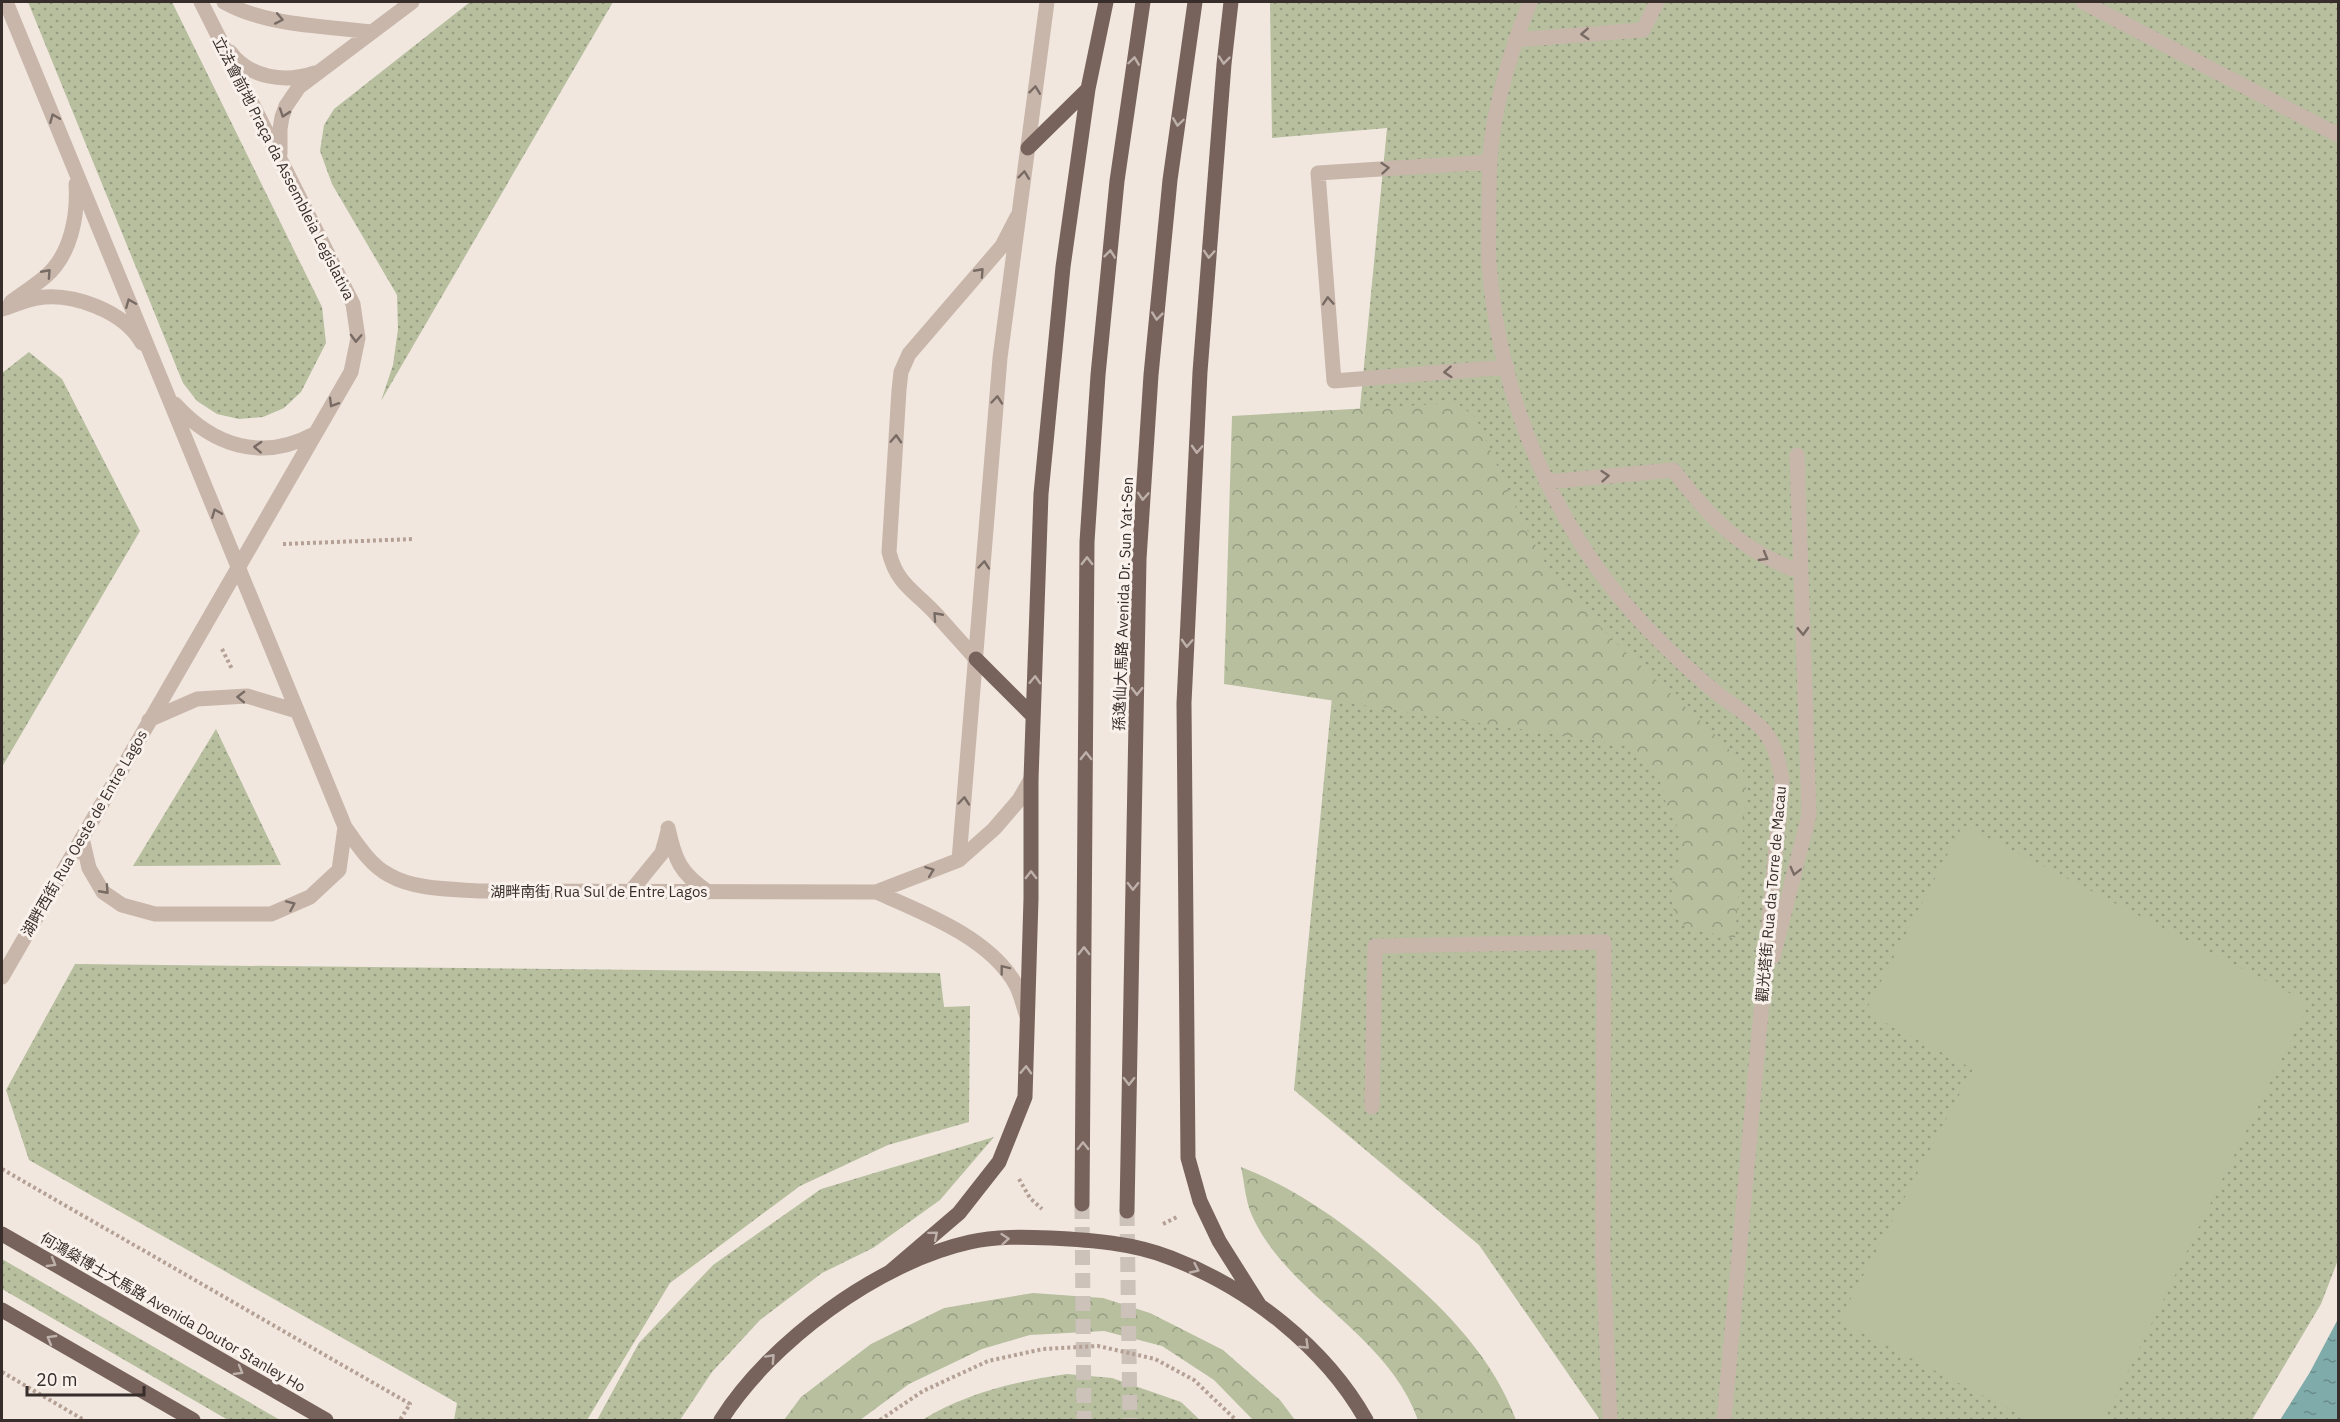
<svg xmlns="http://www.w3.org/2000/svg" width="2340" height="1422" viewBox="0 0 2340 1422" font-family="'IBM Plex Sans','Noto Sans SC',sans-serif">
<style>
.grass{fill:url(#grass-dots)}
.forest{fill:url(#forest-crowns)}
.garden{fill:#b7bf9f}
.water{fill:url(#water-ripples)}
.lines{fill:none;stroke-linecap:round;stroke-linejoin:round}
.primary-tunnel{stroke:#ccc2ba;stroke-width:15;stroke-dasharray:15 8;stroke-linecap:butt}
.path{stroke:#b4a095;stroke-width:4;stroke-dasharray:3 3;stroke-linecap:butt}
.lane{stroke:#c8b6ab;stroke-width:15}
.street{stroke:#c8b6ab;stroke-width:15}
.primary{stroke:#77635c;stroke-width:15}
.oneway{stroke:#786b64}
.oneway2{stroke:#beb1ab}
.labels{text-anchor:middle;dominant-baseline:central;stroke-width:6;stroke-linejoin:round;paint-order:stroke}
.street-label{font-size:15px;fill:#372d2a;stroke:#f9f1eb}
</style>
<defs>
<pattern id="grass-dots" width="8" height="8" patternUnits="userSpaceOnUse" patternTransform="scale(1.5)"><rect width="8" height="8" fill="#b7bf9f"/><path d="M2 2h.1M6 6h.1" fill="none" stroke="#969c82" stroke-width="1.8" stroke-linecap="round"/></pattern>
<pattern id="forest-crowns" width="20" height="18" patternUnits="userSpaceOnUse" patternTransform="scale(1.5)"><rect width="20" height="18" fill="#b7bf9f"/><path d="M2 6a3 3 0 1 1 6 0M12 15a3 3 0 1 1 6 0" fill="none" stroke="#969c82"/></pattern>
<pattern id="water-ripples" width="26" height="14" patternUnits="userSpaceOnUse" patternTransform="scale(1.5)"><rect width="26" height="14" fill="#7facaa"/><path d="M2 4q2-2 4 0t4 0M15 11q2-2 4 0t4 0" fill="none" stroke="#698c8b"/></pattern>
</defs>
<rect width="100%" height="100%" fill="#f1e7de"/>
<path class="grass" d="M28 2H172L322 307 326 343 301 392 284 408 263 417 239 419 217 414 197 401 183 383Z
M470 2H613L381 401 393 365 398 329 397 295 332 184 320 151 324 125 334 109Z
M1270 2H2338V1260L2321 1304 2252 1420H1600L1479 1245 1294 1090 1387 128 1272 138Z
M29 352 62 379 140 531 2 767V373Z
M216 729 281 865 133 866Z
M75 964 940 973 944 1007 970 1006 969 1122 888 1145 800 1186 670 1283 587 1420H454L457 1403 29 1160 6 1090Z
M994 1137 940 1200 873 1248 822 1273 760 1320 712 1372 680 1420H597L639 1343 713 1265 821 1189Z
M2 1259 280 1420H228L2 1289Z
M1067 1374 1112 1378 1181 1402 1200 1420H922C966 1393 1016 1381 1067 1374Z"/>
<path class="forest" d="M1457 403 1476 418 1519 515 1553 577 1616 643 1723 742 1742 766 1746 786 1735 939 1686 927 1675 916 1671 898 1673 875 1680 858 1679 830 1666 804 1658 773 1625 745 1224 684 1232 416Z
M1241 1167C1297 1189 1344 1223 1390 1262 1442 1306 1492 1355 1516 1420H1418C1388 1335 1292 1297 1254 1220 1245 1202 1245 1185 1241 1167Z
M1033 1293 1103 1298 1150 1313 1223 1350 1280 1400 1295 1420H1253L1214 1380 1162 1346 1104 1331 1030 1335 982 1349 909 1384 860 1420H784L801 1397 871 1344 944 1308Z"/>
<path class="garden" d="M1963 825 2309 1003 2104 1420H2030L1839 1321 1973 1069 1865 1012Z"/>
<path class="water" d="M2338 1319V1420H2280L2310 1372Z"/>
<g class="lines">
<path class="primary-tunnel" d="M1082 1204 1084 1420
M1127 1211 1130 1420"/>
<path class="path" d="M283 544 414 539
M222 649 232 669
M2 1169 410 1404 400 1420
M1019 1179 1030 1198 1042 1209
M1163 1224 1177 1217
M2 1372 84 1420
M880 1420 923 1391 988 1361 1043 1349 1098 1346 1155 1359 1194 1380 1236 1420"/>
<path class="lane" d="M2083 2 2338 135
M976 659C963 644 949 629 936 614 915 591 897 585 889 552L899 390 901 372 909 354 1002 246 1017 217
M668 828C675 860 680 873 708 892
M631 891 662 853 668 831
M1372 1107 1375 946 1604 942 1603 1255 1610 1420"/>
<path class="street" d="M6 2 345 827C357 844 370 865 389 875 415 890 452 889 481 891L876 892 959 860 994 829 1019 800 1031 779
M224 2C266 26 325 26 372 32
M1530 2C1515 39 1503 78 1495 118 1489 150 1489 181 1489 213 1489 230 1488 246 1489 263 1499 396 1553 529 1645 626 1668 650 1692 673 1718 694 1733 706 1751 715 1764 731 1776 745 1779 763 1782 781L1724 1420
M1515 40 1643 30 1657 2
M230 52C249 78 285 83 314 73
M280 154V129L282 117 286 106 299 87 412 2
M1490 162 1318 173 1334 381 1507 367
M11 302C22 294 34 286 45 277 71 255 78 216 76 184
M2 309C13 306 25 300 37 298 72 292 124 311 142 343
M175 404C213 446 262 462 314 434
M1546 482 1673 470C1713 520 1739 550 1801 572
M149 720 197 699 247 696 297 711
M82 838 89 868 103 892 122 905 155 914H271L310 897 339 870 345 827
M959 860 1000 358 1047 2
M876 892C924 913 990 938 1016 985 1021 994 1023 1006 1027 1016
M1773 957 1809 815 1797 455
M2 977 351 372 358 338 353 304 201 2"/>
<path class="primary" d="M1231 2 1224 64 1200 372 1184 703 1188 1158 1200 1201 1219 1241 1260 1306
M1028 148 1088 89
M976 659 1033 716
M1082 1204 1087 542 1098 375 1117 181 1143 2
M1127 1211 1139 559 1151 375 1170 180 1195 2
M2 1234 326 1420
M890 1272 959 1213 999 1162 1025 1097 1031 899V779L1041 494 1063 267 1088 89 1106 2
M2 1310 193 1420
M721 1420C770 1342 879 1262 970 1242 996 1236 1025 1237 1051 1238 1091 1240 1134 1243 1171 1258 1249 1288 1325 1347 1366 1420"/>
</g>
<defs><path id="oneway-chevron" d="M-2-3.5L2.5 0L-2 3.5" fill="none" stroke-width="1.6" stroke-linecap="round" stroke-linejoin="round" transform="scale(1.5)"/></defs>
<g class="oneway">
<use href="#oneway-chevron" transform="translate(279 19) rotate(11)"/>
<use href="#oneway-chevron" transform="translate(1585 34) rotate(176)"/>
<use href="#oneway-chevron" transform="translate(1035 90) rotate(-83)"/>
<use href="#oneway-chevron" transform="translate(284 113) rotate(109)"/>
<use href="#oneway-chevron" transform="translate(54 118) rotate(-112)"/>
<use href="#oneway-chevron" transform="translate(1385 168) rotate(-5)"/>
<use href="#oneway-chevron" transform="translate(1024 175) rotate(-83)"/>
<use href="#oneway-chevron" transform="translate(980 272) rotate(-48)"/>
<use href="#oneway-chevron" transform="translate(47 273) rotate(-48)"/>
<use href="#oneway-chevron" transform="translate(1328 301) rotate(-94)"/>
<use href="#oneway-chevron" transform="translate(130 303) rotate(-112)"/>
<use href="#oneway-chevron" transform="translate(356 338) rotate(92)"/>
<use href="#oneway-chevron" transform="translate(1448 372) rotate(176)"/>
<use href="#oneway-chevron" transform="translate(997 400) rotate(-85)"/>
<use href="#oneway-chevron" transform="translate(333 403) rotate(121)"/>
<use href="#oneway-chevron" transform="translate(896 439) rotate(-87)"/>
<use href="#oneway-chevron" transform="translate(258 447) rotate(-177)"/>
<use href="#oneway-chevron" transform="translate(1605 476) rotate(-5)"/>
<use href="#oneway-chevron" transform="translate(216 513) rotate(-112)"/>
<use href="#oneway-chevron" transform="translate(1764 557) rotate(30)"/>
<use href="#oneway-chevron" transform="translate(984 565) rotate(-85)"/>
<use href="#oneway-chevron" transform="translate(937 616) rotate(-132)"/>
<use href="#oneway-chevron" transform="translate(1803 631) rotate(88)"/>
<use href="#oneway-chevron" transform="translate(241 697) rotate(-179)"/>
<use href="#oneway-chevron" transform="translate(964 801) rotate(-85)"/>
<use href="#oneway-chevron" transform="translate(930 871) rotate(-21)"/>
<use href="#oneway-chevron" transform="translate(1795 871) rotate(104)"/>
<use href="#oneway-chevron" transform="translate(105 890) rotate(48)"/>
<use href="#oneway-chevron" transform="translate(291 905) rotate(-24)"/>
<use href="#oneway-chevron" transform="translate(1004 969) rotate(-128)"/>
</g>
<g class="oneway2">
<use href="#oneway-chevron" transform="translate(1224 60) rotate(96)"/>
<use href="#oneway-chevron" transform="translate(1134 61) rotate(-82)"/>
<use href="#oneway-chevron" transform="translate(1178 122) rotate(98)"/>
<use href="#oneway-chevron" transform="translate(1110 254) rotate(-84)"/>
<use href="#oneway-chevron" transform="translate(1209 254) rotate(94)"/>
<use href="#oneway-chevron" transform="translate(1157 316) rotate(96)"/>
<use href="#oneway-chevron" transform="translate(1197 449) rotate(93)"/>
<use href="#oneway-chevron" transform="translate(1143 496) rotate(94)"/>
<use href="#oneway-chevron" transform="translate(1087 561) rotate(-90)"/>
<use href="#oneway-chevron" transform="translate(1187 643) rotate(93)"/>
<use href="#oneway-chevron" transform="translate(1035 680) rotate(-88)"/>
<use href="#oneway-chevron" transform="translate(1137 691) rotate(91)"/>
<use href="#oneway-chevron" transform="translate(1086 756) rotate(-90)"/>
<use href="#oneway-chevron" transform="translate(1031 875) rotate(-90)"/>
<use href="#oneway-chevron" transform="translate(1133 886) rotate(91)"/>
<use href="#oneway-chevron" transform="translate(1084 951) rotate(-90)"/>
<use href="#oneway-chevron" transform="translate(1026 1070) rotate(-88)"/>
<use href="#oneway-chevron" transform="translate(1129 1081) rotate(91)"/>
<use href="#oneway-chevron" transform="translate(1083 1146) rotate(-90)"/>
<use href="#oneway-chevron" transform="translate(934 1235) rotate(-40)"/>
<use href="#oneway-chevron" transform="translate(1005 1239) rotate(-5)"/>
<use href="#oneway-chevron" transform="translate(52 1263) rotate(30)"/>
<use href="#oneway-chevron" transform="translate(1195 1269) rotate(25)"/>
<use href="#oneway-chevron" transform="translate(51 1339) rotate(-150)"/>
<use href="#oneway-chevron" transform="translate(1305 1345) rotate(44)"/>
<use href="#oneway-chevron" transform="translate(771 1358) rotate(-47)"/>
<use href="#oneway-chevron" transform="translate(239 1371) rotate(30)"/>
</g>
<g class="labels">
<g class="street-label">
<text transform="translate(284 168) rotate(63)">立法會前地 Praça da Assembleia Legislativa</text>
<text transform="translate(1123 604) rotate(-88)">孫逸仙大馬路 Avenida Dr. Sun Yat-Sen</text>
<text transform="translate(84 833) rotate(-60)">湖畔西街 Rua Oeste de Entre Lagos</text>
<text x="599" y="891">湖畔南街 Rua Sul de Entre Lagos</text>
<text transform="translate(1771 894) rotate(-85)">觀光塔街 Rua da Torre de Macau</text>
<text transform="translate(173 1312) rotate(30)">何鴻燊博士大馬路 Avenida Doutor Stanley Ho</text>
</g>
</g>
<rect width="2340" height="1422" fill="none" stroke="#372d2a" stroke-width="6"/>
<path d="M27 1386v9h117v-9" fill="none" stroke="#372d2a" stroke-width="3"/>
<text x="36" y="1386" font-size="18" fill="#372d2a" stroke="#f9f1eb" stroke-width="4.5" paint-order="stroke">20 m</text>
</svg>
